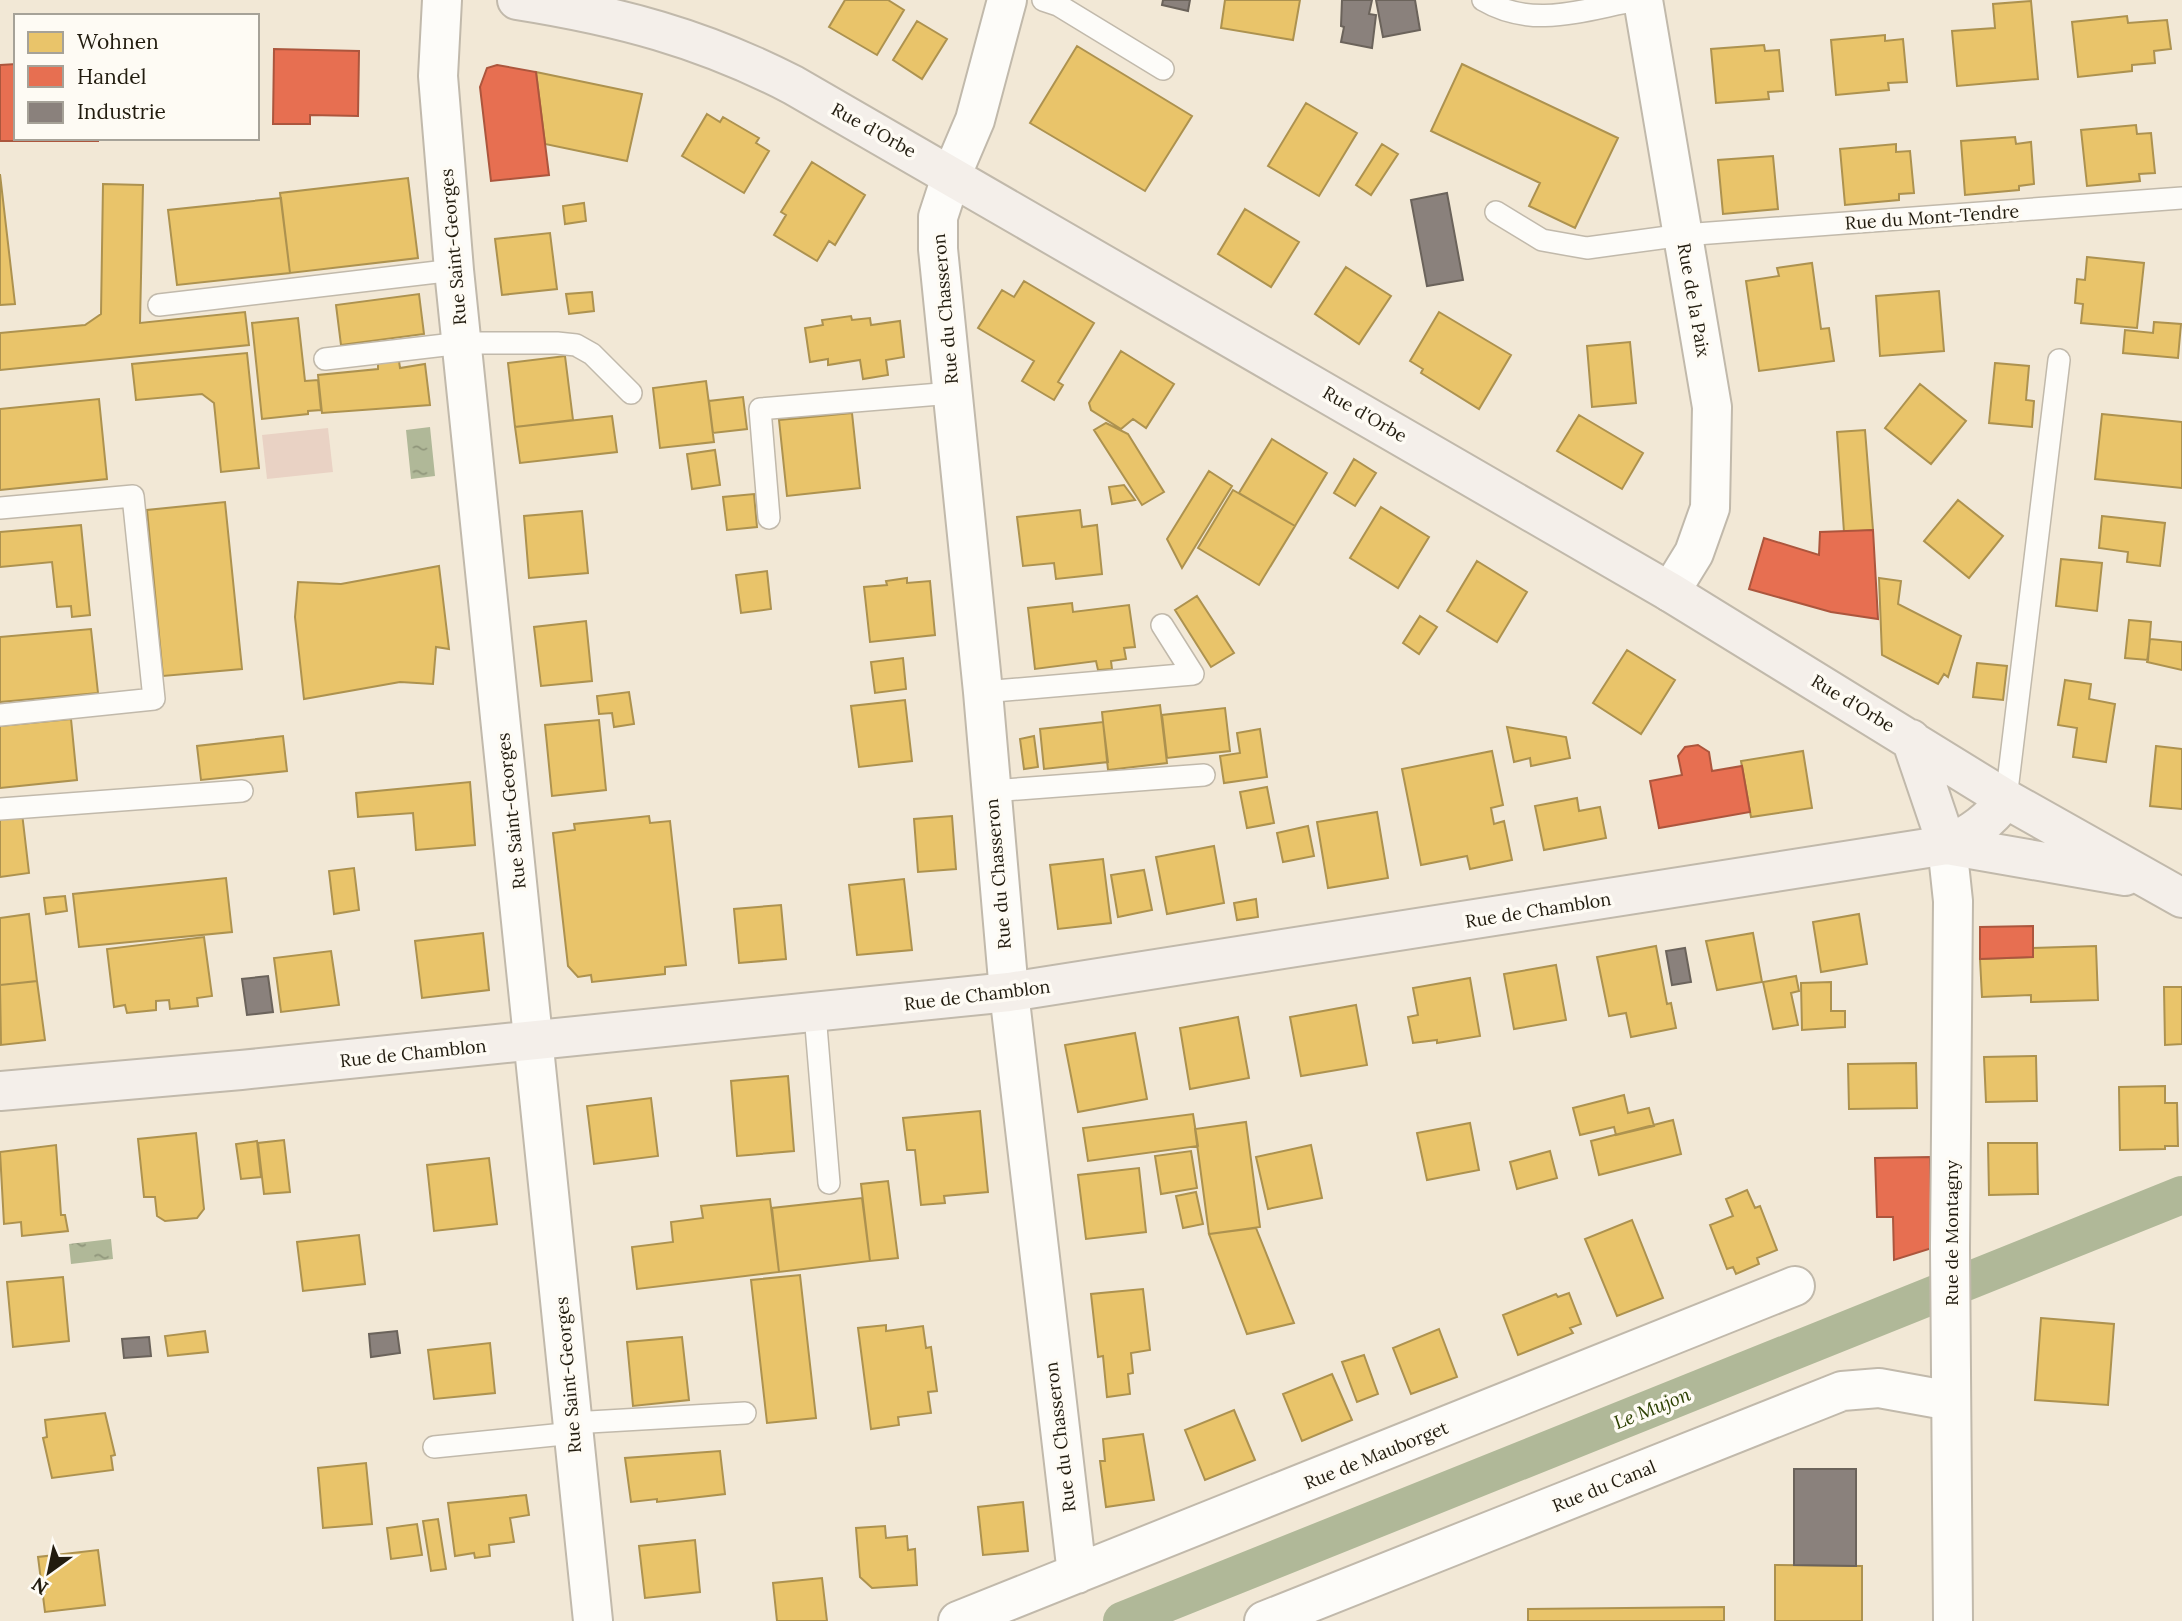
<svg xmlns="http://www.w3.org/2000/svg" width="2182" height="1621" viewBox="0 0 2182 1621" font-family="Lora,serif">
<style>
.park{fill:#e9d2c4}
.water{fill:url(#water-ripples)}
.homes{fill:#e9c46a;stroke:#ad924f;stroke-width:2}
.shops{fill:#e76f51;stroke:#ac563d;stroke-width:2}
.industry{fill:#8a817c;stroke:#6b635b;stroke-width:2}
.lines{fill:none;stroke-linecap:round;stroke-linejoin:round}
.canal{stroke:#b0b898;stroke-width:38}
.lane-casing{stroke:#c1b9ab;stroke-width:24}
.street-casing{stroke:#c1b9ab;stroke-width:42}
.secondary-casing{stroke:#c1b9ab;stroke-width:42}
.lane{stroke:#fdfcf9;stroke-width:21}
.street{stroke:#fdfcf9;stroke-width:38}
.secondary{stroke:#f4efea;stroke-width:38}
.labels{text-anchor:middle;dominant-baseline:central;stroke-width:7;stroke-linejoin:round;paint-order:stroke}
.street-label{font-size:18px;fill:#221c0f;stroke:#fefbf4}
.water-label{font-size:19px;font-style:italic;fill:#2b3f00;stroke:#fefbf4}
</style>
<defs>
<pattern id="water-ripples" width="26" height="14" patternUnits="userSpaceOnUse" patternTransform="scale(1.75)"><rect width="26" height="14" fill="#b0b898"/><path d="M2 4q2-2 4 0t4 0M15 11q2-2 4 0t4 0" fill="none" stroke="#8f957a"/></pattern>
</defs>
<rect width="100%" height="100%" fill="#f2e8d6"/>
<path class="park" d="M328 428 333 472 267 479 262 435Z"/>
<path class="water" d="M430 427 435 476 411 479 406 430Z
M111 1239 113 1259 71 1264 69 1244Z"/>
<path class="homes" d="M845 0H888L904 10 877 55 829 27Z
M1225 0H1300L1293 40 1221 28Z
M2031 1 2038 79 1957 86 1952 31 1995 28 1993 4Z
M2127 16 2128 23 2167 20 2171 49 2154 51 2155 63 2132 65V71L2078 77 2072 22Z
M917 21 947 39 922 79 893 60Z
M1885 35V41L1903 39 1907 82 1888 83 1889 90 1836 95 1831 40Z
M1764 45 1765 51 1779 50 1783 91 1768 92 1769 99 1716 103 1711 49Z
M1077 46 1192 116 1145 191 1030 123Z
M1462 64 1618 138 1575 228 1529 206 1540 183 1431 131Z
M536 72 642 94 627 161 545 144Z
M1306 103 1357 133 1319 196 1268 166Z
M707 114 720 122 723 117 759 138 756 143 769 151 744 193 682 156Z
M2136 125 2137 134 2151 133 2155 173 2139 174 2140 181 2087 186 2081 130Z
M2015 137 2016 144 2031 142 2034 184 2019 186V190L1965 195 1961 141Z
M1382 144 1398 154 1371 195 1356 185Z
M1896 144V152L1910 151 1914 193 1899 194V200L1845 205 1840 149Z
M1773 156 1778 209 1723 214 1718 160Z
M812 162 865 195 835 245 829 241 817 261 774 235 786 215 781 212Z
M0 174 15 304 0 305Z
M408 178 418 258 290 273 280 193Z
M103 184 143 185 140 323 245 312 249 345 0 370V333L85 325 101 314Z
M281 198 290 273 177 285 168 210Z
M584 203 586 221 565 224 563 206Z
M1245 209 1299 242 1271 287 1218 254Z
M550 233 557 289 502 295 495 239Z
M2087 257 2144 263 2137 328 2081 323 2083 304 2075 303 2077 279 2085 280Z
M1812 263 1821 329 1829 328 1834 361 1759 371 1746 281 1779 276 1777 268Z
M1346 267 1391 296 1359 344 1315 314Z
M1024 281 1094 323 1058 382 1063 385 1054 400 1022 381 1034 361 978 328 1002 290 1014 297Z
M1939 291 1944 351 1880 356 1876 296Z
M592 292 594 311 569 314 566 294Z
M419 294 424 334 341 345 336 305Z
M1439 312 1511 355 1479 409 1421 373 1423 369 1410 361Z
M851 316 852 320 870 318 871 325 900 321 904 357 886 360 888 375 863 379 860 360 828 365V359L810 362 805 328 823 325 822 320Z
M298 318 305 381 318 380 321 410 308 411V414L262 419 252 323Z
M2154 322 2181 324 2178 358 2123 353 2125 330 2153 333Z
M1630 342 1636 403 1592 407 1587 346Z
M1121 351 1174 384 1146 428 1133 419 1121 429 1091 410 1089 403Z
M247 353 259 468 221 472 214 403 202 394 136 400 132 364Z
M565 356 573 420 515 427 508 363Z
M399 361 400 368 425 364 430 405 322 413 318 375 378 369V363Z
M1995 363 2029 366 2026 400 2034 401 2032 427 1989 423Z
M706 381 714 442 660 448 653 388Z
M1920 384 1966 421 1931 464 1885 428Z
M743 397 747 429 713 433 709 401Z
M99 399 107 479 0 490V409Z
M852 413 860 488 787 496 779 420Z
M2102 414 2182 422V488L2095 479Z
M1579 415 1643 453 1622 489 1557 451Z
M612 416 617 452 520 463 515 427Z
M1106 423 1128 434 1164 492 1142 505 1094 430Z
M1865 430 1873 530 1844 532 1837 432Z
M1272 439 1327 473 1295 526 1239 493Z
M715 450 720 485 692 489 687 454Z
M1354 459 1376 473 1355 506 1334 493Z
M1209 471 1232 486 1182 568 1167 539Z
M1124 485 1135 500 1112 504 1109 487Z
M1233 490 1295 526 1259 585 1198 548Z
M754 494 757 527 727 530 723 497Z
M1958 500 2003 536 1969 578 1924 541Z
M225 502 242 669 163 676 147 510Z
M1381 507 1429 537 1398 588 1350 558Z
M1080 510 1082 527 1097 525 1102 574 1056 579 1054 563 1023 566 1017 517Z
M582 511 588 573 529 578 524 516Z
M2102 516 2165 523 2160 566 2127 562 2128 552 2099 548Z
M81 525 90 615 72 617 71 606 57 607 52 562 0 567V532Z
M2061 559 2102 563 2097 611 2056 606Z
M1477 561 1527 592 1497 642 1447 611Z
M439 566 449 649 436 647 433 684 400 682 304 699 295 617 298 582 341 584Z
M767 571 771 609 741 613 736 575Z
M907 578V583L930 581 935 635 870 642 864 587 887 585 886 581Z
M1879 578 1901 581 1898 604 1961 636 1948 677 1944 674 1938 684 1882 655Z
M1197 596 1234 653 1211 667 1175 610Z
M1072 603 1073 612 1129 605 1135 647 1124 648 1126 659 1111 661 1112 669 1098 670 1096 661 1035 669 1028 608Z
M1420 616 1437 627 1419 654 1403 643Z
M2129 620 2151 622 2148 660 2125 658Z
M586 621 592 681 541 686 534 627Z
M91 629 98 693 0 702V637Z
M2150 639 2182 642V670L2147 662Z
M1627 650 1675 680 1641 734 1593 703Z
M903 658 906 689 875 693 871 662Z
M1977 663 2007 666 2003 700 1973 697Z
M2065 680 2091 684 2089 699 2115 704 2106 762 2073 757 2077 728 2058 725Z
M629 692 634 724 614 727 612 713 599 714 597 696Z
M905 700 912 761 859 767 851 706Z
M1160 705 1167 763 1108 770 1102 712Z
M1225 708 1230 751 1167 758 1162 715Z
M71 719 77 780 0 788V726Z
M599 720 606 790 552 796 545 725Z
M1103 722 1108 762 1044 769 1040 729Z
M1507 727 1566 737 1570 758 1531 766 1530 758 1514 762Z
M1260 729 1267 777 1224 783 1220 756 1240 753 1237 733Z
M283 736 287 771 201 780 197 746Z
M1034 736 1038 767 1024 769 1020 739Z
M2156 746 2182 749V809L2150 806Z
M1492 751 1503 805 1491 808 1494 824 1504 821 1512 860 1470 869 1467 856 1421 865 1402 769Z
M1803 751 1812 808 1751 817 1741 761Z
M470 782 475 845 416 850 413 813 358 817 356 793Z
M1267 787 1274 823 1247 828 1240 792Z
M1577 798 1579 811 1600 807 1606 838 1544 850 1535 806Z
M1377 812 1388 878 1328 888 1317 822Z
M22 813 29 873 0 877V816Z
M649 816 650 823 670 821 686 965 665 967V974L592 982 591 975 578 977 568 966 553 833 575 830 574 824Z
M952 816 956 869 918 872 914 819Z
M1308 826 1314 856 1283 862 1277 833Z
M1214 846 1224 903 1167 914 1156 857Z
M1103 859 1111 923 1058 929 1050 865Z
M354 868 359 910 334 914 329 871Z
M1144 870 1152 910 1118 917 1111 875Z
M226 878 232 932 79 947 73 894Z
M904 879 912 950 857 955 849 885Z
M65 896 67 911 46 914 44 898Z
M1256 899 1258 917 1237 920 1234 903Z
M781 905 786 959 739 963 734 909Z
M29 914 37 981 0 985V918Z
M1859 914 1867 964 1821 972 1813 922Z
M483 933 489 990 422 998 415 941Z
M1753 933 1762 982 1717 990 1706 941Z
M204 937 212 996 197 998 198 1006 170 1009 169 1000 156 1001V1010L127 1013 125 1005 114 1007 107 949Z
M1656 946 1667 1004 1671 1003 1676 1028 1631 1037 1626 1013 1609 1016 1597 957Z
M2096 946 2098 1000 2031 1002V995L1982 997 1980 959 2033 957V948Z
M331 951 339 1005 281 1012 274 958Z
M1556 965 1566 1020 1514 1029 1504 974Z
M1796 976 1799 991 1791 993 1798 1025 1773 1029 1763 982Z
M1470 978 1480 1036 1437 1043V1040L1413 1043 1408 1017 1418 1015 1413 988Z
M37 981 45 1040 1 1045 0 985Z
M1831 982V1011H1845V1027L1802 1030 1801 983Z
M2164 987H2182V1044L2165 1045Z
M1356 1005 1367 1065 1301 1076 1290 1017Z
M1238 1017 1249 1078 1190 1089 1180 1028Z
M1135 1033 1147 1099 1078 1112 1065 1045Z
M2036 1056 2037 1101 1986 1102 1984 1057Z
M1916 1063 1917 1108 1849 1109 1848 1064Z
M788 1076 794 1151 737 1156 731 1081Z
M2165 1086V1103H2177L2178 1146H2165V1149L2120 1150 2119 1087Z
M1624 1095 1628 1113 1649 1108 1654 1126 1616 1135 1614 1127 1580 1135 1573 1108Z
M651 1098 658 1156 594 1164 587 1106Z
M980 1111 988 1192 944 1196 945 1203 921 1205 915 1150H907L903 1118Z
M1193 1114 1198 1146 1088 1161 1083 1128Z
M1673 1120 1681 1154 1599 1175 1591 1141Z
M1246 1122 1260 1227 1209 1234 1195 1129Z
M1470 1123 1479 1170 1427 1180 1417 1133Z
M196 1133 204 1209 197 1218 165 1221 157 1216 155 1197H144L138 1139Z
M284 1140 290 1192 264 1194 258 1143Z
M257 1141 261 1177 241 1179 236 1144Z
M1988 1143H2037L2038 1194 1989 1195Z
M56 1145 61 1215H65L68 1231 22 1236 21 1222 4 1224 0 1152Z
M1311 1145 1322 1198 1268 1209 1256 1157Z
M1191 1151 1197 1188 1161 1194 1155 1156Z
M1550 1151 1557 1178 1517 1189 1510 1162Z
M489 1158 497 1224 434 1231 427 1165Z
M1139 1168 1146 1232 1086 1239 1078 1175Z
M888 1181 898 1258 870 1261 861 1184Z
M1747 1190 1755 1208 1760 1206 1777 1250 1757 1258 1759 1264 1736 1274 1733 1267 1727 1269 1710 1225 1733 1216 1726 1199Z
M1196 1192 1203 1224 1183 1228 1176 1196Z
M862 1198 870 1261 779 1272 772 1208Z
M770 1199 779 1272 637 1289 632 1247 673 1242 671 1222 703 1218 701 1206Z
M1632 1220 1663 1298 1617 1316 1585 1239Z
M1256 1228 1294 1323 1247 1334 1209 1234Z
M359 1235 365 1284 303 1291 297 1242Z
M800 1275 816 1418 767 1423 751 1280Z
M63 1277 69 1341 13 1347 7 1282Z
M1143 1289 1150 1350 1131 1353 1133 1373 1128 1374 1130 1394 1107 1397 1103 1356 1098 1357 1091 1294Z
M1569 1293 1581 1324 1570 1328 1573 1333 1518 1355 1503 1315 1556 1294 1558 1297Z
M2041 1318 2114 1324 2108 1405 2035 1400Z
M886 1325V1331L923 1326 926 1348 931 1347 937 1391 928 1392 931 1413 898 1417 899 1425 871 1429 858 1328Z
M1439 1329 1457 1377 1411 1394 1393 1348Z
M205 1331 208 1352 168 1356 165 1336Z
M682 1337 689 1400 633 1406 627 1342Z
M490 1343 495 1393 434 1399 428 1350Z
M1364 1355 1378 1394 1357 1402 1342 1362Z
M1332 1374 1352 1420 1302 1441 1283 1394Z
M1234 1410 1255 1460 1205 1480 1185 1430Z
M105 1413 115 1455 111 1456 113 1470 52 1478 43 1438 47 1437 45 1420Z
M1143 1434 1154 1500 1106 1507 1100 1461H1105L1103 1439Z
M720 1451 725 1494 657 1502V1499L631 1502 625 1458Z
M366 1463 372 1524 323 1528 318 1468Z
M526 1495 529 1515 510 1518 514 1542 489 1545 490 1556 475 1558 474 1553 455 1556 448 1503Z
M1023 1502 1028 1551 983 1555 978 1507Z
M438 1519 446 1569 431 1571 423 1521Z
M417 1524 422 1555 391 1559 387 1528Z
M885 1526 886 1538 907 1536 908 1550 915 1549 917 1585 872 1588 860 1577 856 1528Z
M695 1540 700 1592 645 1598 639 1546Z
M98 1550 105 1605 45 1612 38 1557Z
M1775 1565 1862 1566V1621H1775Z
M822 1578 827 1621H777L773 1583Z
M1724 1607V1621H1528V1609Z"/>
<path class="shops" d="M274 49 359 51 358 116 310 115V124H273Z
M16 64V138H98V141H0V65Z
M497 65 536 72 549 175 491 181 480 87 487 68Z
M1873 530 1878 619 1831 612 1749 589 1764 538 1819 555 1820 532Z
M1698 745 1709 752 1712 771 1742 766 1750 812 1659 828 1650 781 1682 775 1678 756 1685 747Z
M2033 926V957L1980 959V927Z
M1930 1157 1932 1248 1894 1260 1893 1217H1877L1875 1158Z"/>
<path class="industry" d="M1163 0H1190L1188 11 1162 5Z
M1342 0H1372L1369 14 1376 15 1372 48 1341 42 1344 27 1341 26Z
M1376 0H1415L1420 30 1383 37Z
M1447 193 1463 280 1427 286 1411 200Z
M1685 948 1691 982 1672 985 1666 951Z
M268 976 273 1012 247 1015 242 979Z
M397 1331 400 1353 371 1357 369 1334Z
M149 1337 151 1356 124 1358 122 1339Z
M1794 1469H1856V1566L1794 1565Z"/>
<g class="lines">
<path class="canal" d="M1122 1621 2182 1195"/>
<g class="lane-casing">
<path id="lane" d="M1043 0 1058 5 1163 69
M1483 0C1534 30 1585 9 1638 0
M1496 212 1542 240 1587 248 1683 235 2182 198
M159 305 454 270
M325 359 462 343H557L576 345 592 354 631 393
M0 508 133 496 154 699 0 715
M769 518 760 409 952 393
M983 692 1193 674 1162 625
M991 791 1204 775
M2006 799 2059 360
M0 809 242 791
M815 1014 829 1183
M572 1423 745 1413
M434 1447 574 1433"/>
</g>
<g class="street-casing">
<path id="street" d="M442 0 438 76 454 270 593 1621
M1007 0 975 120 952 174 938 217V249L983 692 1009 992 1077 1574
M1643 0 1712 407 1710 508 1694 553 1670 592
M1947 845 1953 901 1950 1248 1953 1621
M958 1621 1795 1286
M1264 1621 1842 1391 1879 1388 1951 1401"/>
</g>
<g class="secondary-casing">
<path id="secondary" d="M517 0C618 16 702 38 793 85L1670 592 2006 799 2182 898
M1911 739 1947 845
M1947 845 2125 876
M0 1091 241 1070 1009 992 1947 845C1973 833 1989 821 2006 799"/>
</g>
<use href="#lane" class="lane"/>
<use href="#street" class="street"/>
<use href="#secondary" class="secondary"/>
</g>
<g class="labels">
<g class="street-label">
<text transform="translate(874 130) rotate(29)">Rue d'Orbe</text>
<text transform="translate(1932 217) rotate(-4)">Rue du Mont-Tendre</text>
<text transform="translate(453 247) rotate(-95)">Rue Saint-Georges</text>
<text transform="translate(1694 300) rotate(80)">Rue de la Paix</text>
<text transform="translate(945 309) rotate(-95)">Rue du Chasseron</text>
<text transform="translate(1365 414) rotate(30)">Rue d'Orbe</text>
<text transform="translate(1853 703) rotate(31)">Rue d'Orbe</text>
<text transform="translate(511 811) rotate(-96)">Rue Saint-Georges</text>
<text transform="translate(998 874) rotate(-95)">Rue du Chasseron</text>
<text transform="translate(1538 910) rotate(-9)">Rue de Chamblon</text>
<text transform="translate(977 995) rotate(-7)">Rue de Chamblon</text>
<text transform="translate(413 1053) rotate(-6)">Rue de Chamblon</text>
<text transform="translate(1951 1233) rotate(-90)">Rue de Montagny</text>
<text transform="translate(568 1375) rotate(-95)">Rue Saint-Georges</text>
<text transform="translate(1060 1437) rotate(-97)">Rue du Chasseron</text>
<text transform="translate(1376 1455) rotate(-22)">Rue de Mauborget</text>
<text transform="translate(1604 1486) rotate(-22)">Rue du Canal</text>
</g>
<g class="water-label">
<text transform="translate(1652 1408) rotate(-22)">Le Mujon</text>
</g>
</g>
<rect x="14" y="14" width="245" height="126" fill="#fefbf4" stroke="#a6a298" stroke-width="2"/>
<rect x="28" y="32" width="35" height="21" fill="#e9c46a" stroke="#a6a298" stroke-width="2"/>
<text x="77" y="49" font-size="21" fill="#221c0f">Wohnen</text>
<rect x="28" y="66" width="35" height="21" fill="#e76f51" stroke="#a6a298" stroke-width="2"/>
<text x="77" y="84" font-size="21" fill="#221c0f">Handel</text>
<rect x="28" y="102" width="35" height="21" fill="#8a817c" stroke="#a6a298" stroke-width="2"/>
<text x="77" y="119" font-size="21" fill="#221c0f">Industrie</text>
<g transform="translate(49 1572) rotate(213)" stroke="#fefbf4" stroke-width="5" paint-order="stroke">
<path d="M0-5L12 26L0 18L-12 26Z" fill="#221c0f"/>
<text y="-10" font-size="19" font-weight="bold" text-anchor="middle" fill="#221c0f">N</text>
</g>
</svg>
